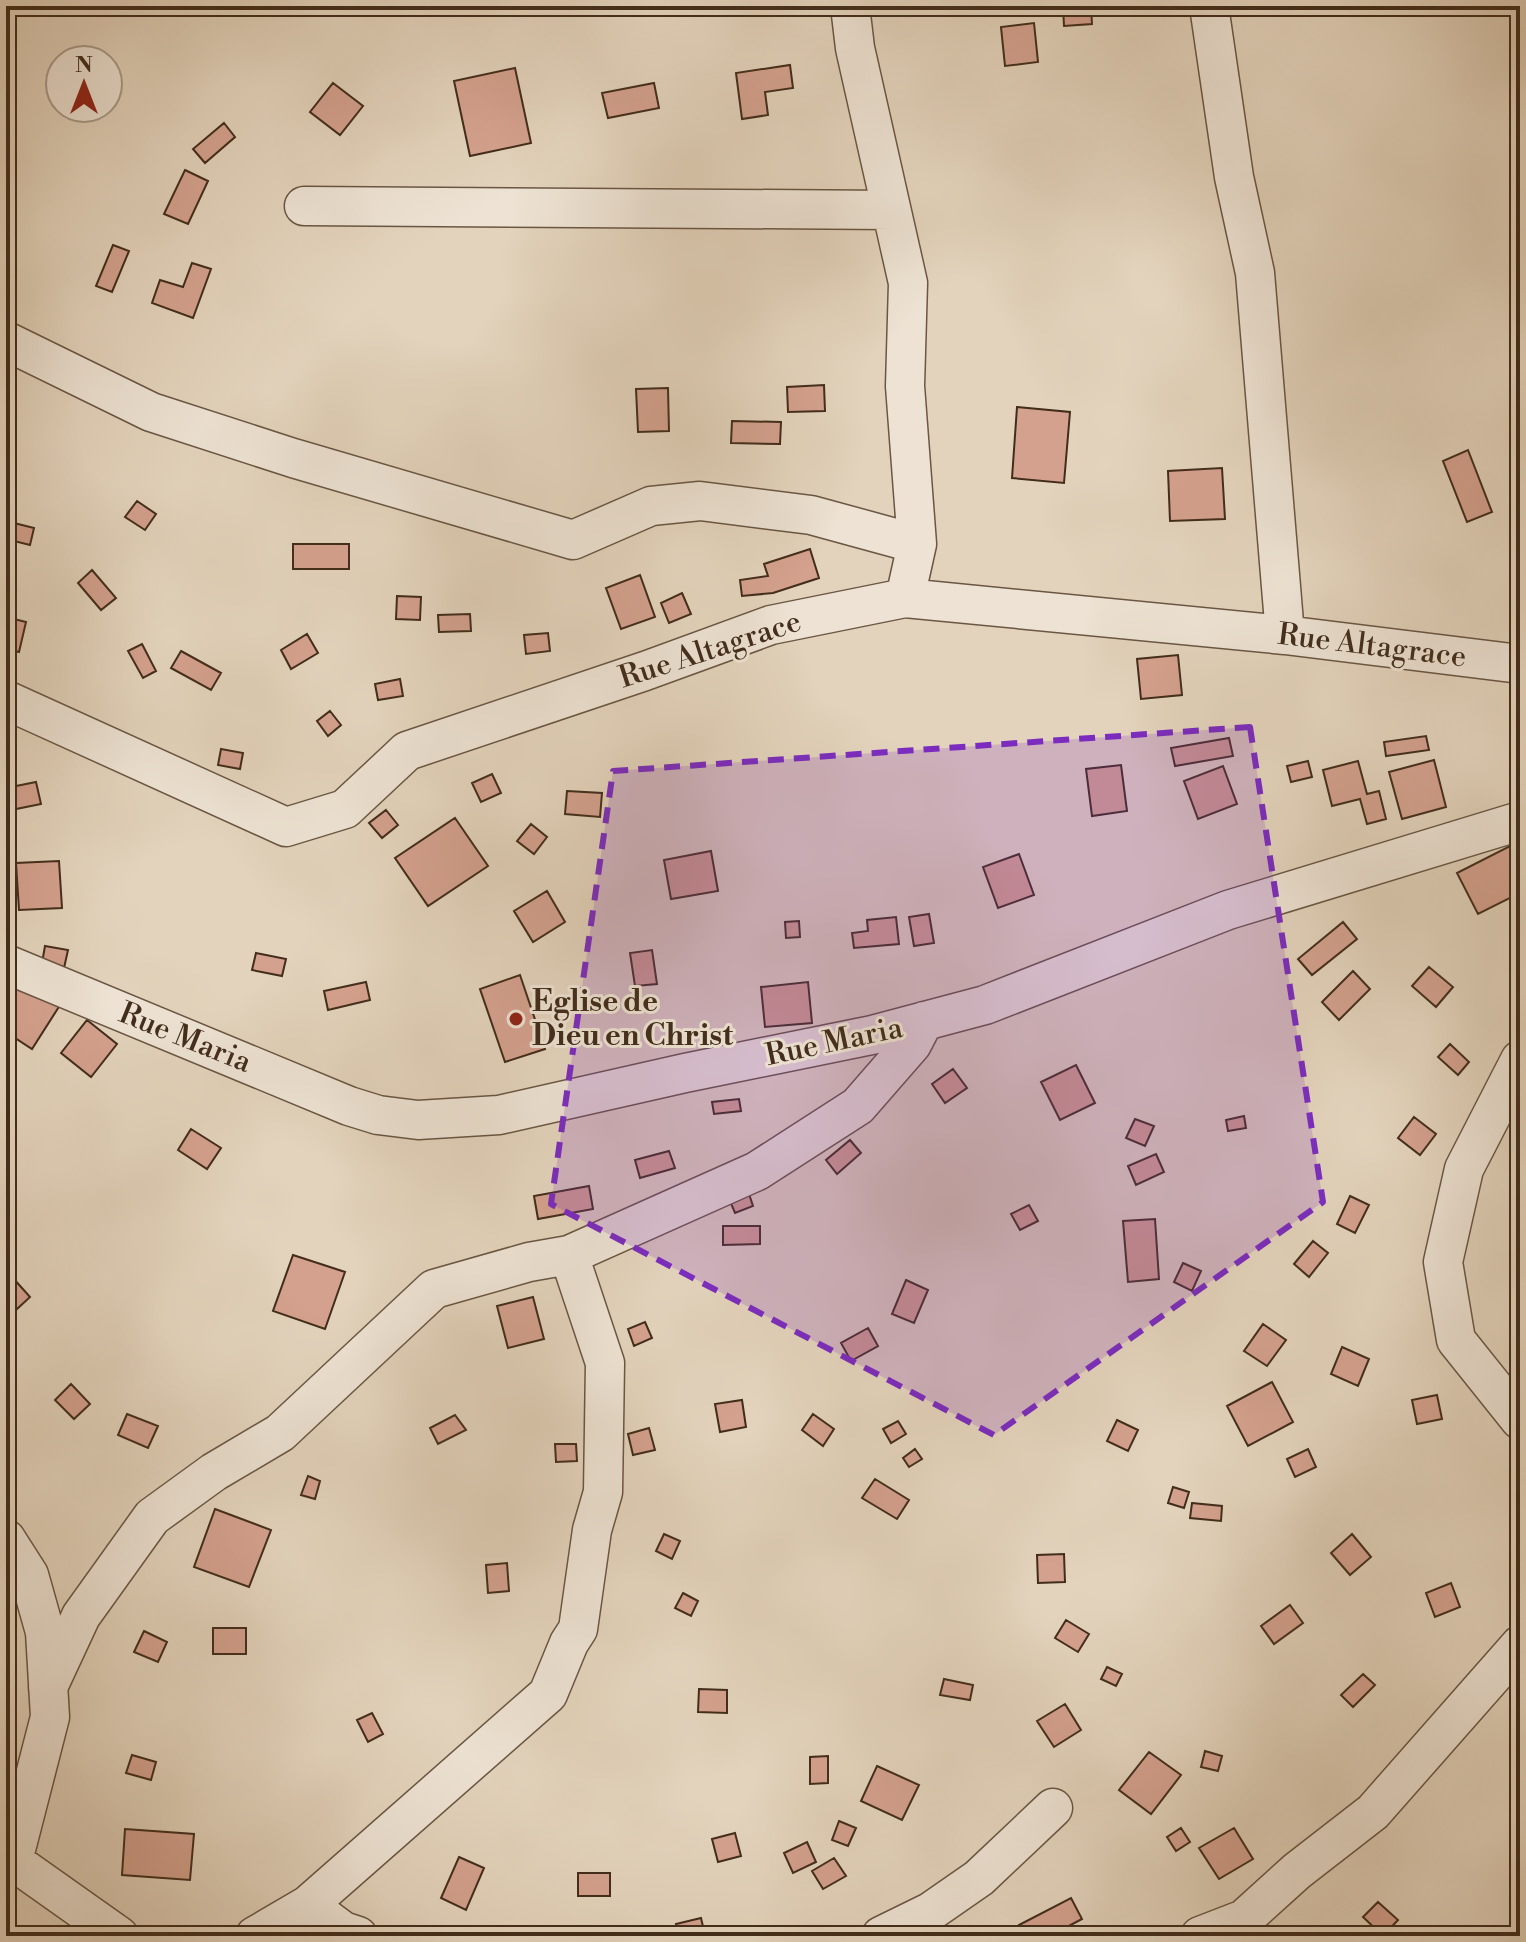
<svg xmlns="http://www.w3.org/2000/svg" width="1526" height="1942" viewBox="0 0 1526 1942" font-family="'Libre Bodoni',serif">
<style>
.building{fill:#d4a18e;stroke:#422d1b;stroke-width:2}
.lines{fill:none;stroke-linecap:round;stroke-linejoin:round}
.street-casing{stroke:#6a5643;stroke-width:41}
.street{stroke:#ede2d3;stroke-width:38}
.marked{fill:#7b2cbf;fill-opacity:0.2;stroke:#7b2cbf;stroke-width:6;stroke-dasharray:16 10;stroke-linejoin:round}
.poi-dot{fill:#8f2418;stroke:#ede2d3;stroke-width:3}
.labels{text-anchor:middle;dominant-baseline:central;stroke-width:6;stroke-linejoin:round;paint-order:stroke}
.street-label{font-size:30px;fill:#422d1b;stroke:#ede2d3}
.poi-label{font-size:30px;font-weight:bold;fill:#422d1b;stroke:#ede2d3;text-anchor:start}
</style>
<rect width="100%" height="100%" fill="#e3d3bc"/>
<filter id="stains"><feTurbulence type="fractalNoise" baseFrequency=".0025" numOctaves="4"/><feColorMatrix values="0 0 0 0 .2 0 0 0 0 .09 0 0 0 0 .02 0 0 0 .5 -.17"/></filter>
<radialGradient id="worn" r=".72"><stop offset=".6" stop-color="#630" stop-opacity="0"/><stop offset="1" stop-color="#630" stop-opacity=".3"/></radialGradient>
<path class="building" d="M1063 6H1091L1092 24 1064 26Z
M1034 23 1038 62 1005 66 1001 27Z
M790 65 793 88 765 92 768 115 742 119 736 73Z
M515 68 531 143 470 156 454 81Z
M333 83 363 106 340 135 310 112Z
M654 83 659 108 608 118 602 93Z
M224 123 235 137 205 163 193 149Z
M185 170 208 181 188 224 164 214Z
M113 245 129 251 112 292 96 286Z
M192 263 211 269 193 318 152 303 160 280 183 287Z
M824 385 825 411 788 412 787 387Z
M668 388 669 431 638 432 636 389Z
M1017 407 1070 412 1064 483 1012 478Z
M732 421 781 422 780 444 731 443Z
M1468 450 1492 512 1467 522 1443 461Z
M1222 468 1225 519 1170 521 1168 471Z
M137 501 156 514 145 530 125 517Z
M6 521 34 528 30 545 6 539Z
M293 544H349V569H293Z
M810 549 819 578 773 593 742 596 740 580 768 576 764 564Z
M92 570 116 598 101 610 78 583Z
M640 575 655 617 621 629 606 588Z
M682 593 691 614 669 623 661 603Z
M397 596 421 597 420 620 396 619Z
M470 614 471 631 439 632 438 615Z
M6 617 26 622 19 652 6 649Z
M548 633 550 651 526 654 524 635Z
M307 634 318 653 291 669 281 650Z
M142 644 156 671 143 678 128 651Z
M181 651 221 673 211 690 171 668Z
M1178 655 1182 695 1141 699 1137 659Z
M400 679 403 696 378 700 375 684Z
M330 711 341 725 328 736 317 721Z
M1426 736 1429 750 1386 756 1384 742Z
M1229 738 1233 756 1175 766 1171 748Z
M221 749 243 753 240 769 218 765Z
M1434 760 1446 807 1402 819 1389 772Z
M1308 761 1312 777 1291 782 1287 766Z
M1358 761 1367 794 1379 791 1386 819 1367 824 1360 799 1332 806 1323 770Z
M1121 765 1127 811 1092 816 1086 769Z
M1223 766 1237 804 1198 819 1184 781Z
M492 774 501 793 481 802 472 783Z
M36 782 41 804 16 809 11 787Z
M567 791 602 793 600 817 565 814Z
M386 810 398 825 382 838 369 823Z
M455 818 488 866 428 906 395 858Z
M531 824 547 837 534 854 517 841Z
M1510 846 1520 865V893L1478 914 1457 873Z
M711 851 718 891 671 899 664 860Z
M1019 854 1034 895 998 908 983 867Z
M59 861 62 908 19 910 16 863Z
M547 891 565 922 533 942 514 911Z
M929 914 934 943 914 946 909 917Z
M896 917 899 944 854 948 852 933 868 931 867 920Z
M799 921 800 937 786 938 785 922Z
M1343 922 1357 939 1312 975 1298 959Z
M45 946 68 950 64 968 42 963Z
M652 950 657 984 635 986 630 953Z
M256 953 286 959 282 976 252 970Z
M1429 967 1453 987 1436 1007 1412 986Z
M1353 971 1370 989 1339 1020 1322 1002Z
M520 975 545 1049 505 1062 480 989Z
M21 982 62 1002 32 1049 6 1032V1006Z
M366 982 370 1000 328 1010 324 991Z
M808 982 812 1023 765 1027 761 987Z
M87 1020 117 1044 91 1077 61 1053Z
M1450 1044 1469 1062 1458 1075 1438 1057Z
M1076 1065 1095 1103 1060 1120 1041 1082Z
M953 1069 967 1088 945 1103 932 1084Z
M739 1099 741 1111 714 1114 712 1102Z
M1244 1116 1246 1128 1228 1131 1226 1120Z
M1414 1117 1436 1134 1420 1155 1398 1138Z
M1135 1119 1154 1126 1145 1146 1126 1138Z
M191 1129 221 1148 207 1169 178 1150Z
M850 1140 861 1153 837 1174 826 1160Z
M669 1151 675 1168 640 1178 635 1160Z
M1156 1154 1164 1172 1136 1185 1128 1166Z
M589 1186 593 1209 538 1219 534 1196Z
M749 1194 753 1206 735 1213 730 1201Z
M1350 1196 1369 1205 1355 1233 1337 1224Z
M1029 1205 1038 1221 1020 1230 1011 1214Z
M1155 1219 1159 1279 1128 1282 1123 1221Z
M723 1226H760V1244L723 1245Z
M1313 1241 1328 1253 1309 1277 1294 1264Z
M293 1255 345 1272 325 1329 273 1311Z
M1183 1263 1201 1271 1192 1291 1174 1282Z
M13 1278 30 1297 17 1309 6 1297V1284Z
M906 1280 928 1290 914 1323 892 1314Z
M533 1297 544 1339 508 1348 497 1306Z
M645 1322 652 1338 634 1346 628 1329Z
M1263 1324 1286 1340 1267 1366 1244 1351Z
M868 1328 878 1346 851 1361 841 1343Z
M1342 1347 1369 1359 1358 1386 1331 1374Z
M1272 1382 1293 1422 1248 1446 1227 1406Z
M71 1384 90 1404 74 1419 55 1400Z
M1437 1395 1442 1419 1417 1424 1412 1400Z
M742 1400 746 1427 720 1432 715 1404Z
M127 1414 158 1426 148 1448 118 1435Z
M813 1414 834 1429 823 1446 802 1430Z
M455 1415 466 1430 438 1444 430 1428Z
M1117 1420 1138 1430 1128 1451 1107 1441Z
M898 1421 906 1434 891 1443 883 1429Z
M649 1428 655 1450 633 1455 628 1434Z
M555 1444H576L577 1461 556 1462Z
M915 1449 922 1459 909 1467 903 1458Z
M1308 1449 1316 1467 1295 1477 1287 1459Z
M308 1476 320 1481 315 1499 301 1495Z
M875 1479 909 1500 897 1519 862 1498Z
M1173 1487 1189 1492 1184 1508 1168 1503Z
M1192 1503 1222 1506 1221 1521 1190 1518Z
M215 1509 271 1530 249 1587 194 1567Z
M664 1534 680 1541 672 1559 656 1551Z
M1352 1534 1371 1557 1350 1575 1331 1553Z
M1064 1554 1065 1582 1038 1583 1037 1555Z
M507 1563 509 1591 488 1593 486 1565Z
M1451 1583 1460 1607 1435 1617 1426 1593Z
M683 1593 698 1601 691 1616 675 1608Z
M1290 1605 1303 1623 1274 1644 1261 1626Z
M1066 1620 1089 1634 1078 1652 1055 1638Z
M213 1628H246V1654H213Z
M144 1631 167 1642 158 1662 134 1652Z
M1107 1667 1122 1674 1116 1686 1101 1679Z
M1363 1674 1375 1685 1353 1707 1341 1695Z
M944 1679 973 1685 970 1700 940 1695Z
M699 1689 727 1690V1713L698 1712Z
M1065 1704 1081 1730 1054 1747 1037 1721Z
M372 1713 383 1734 368 1742 357 1720Z
M1205 1751 1222 1756 1218 1771 1201 1767Z
M1149 1752 1181 1775 1151 1814 1119 1790Z
M132 1755 156 1762 151 1780 126 1773Z
M828 1756V1783L810 1784V1757Z
M877 1766 919 1785 902 1820 861 1801Z
M839 1821 856 1828 848 1846 832 1840Z
M1181 1828 1190 1842 1176 1851 1167 1837Z
M1234 1828 1253 1859 1219 1879 1199 1848Z
M125 1829 194 1834 190 1880 122 1875Z
M735 1833 741 1856 718 1862 712 1839Z
M807 1842 816 1862 793 1873 784 1853Z
M459 1857 484 1868 466 1910 441 1898Z
M834 1858 846 1876 823 1889 812 1871Z
M578 1873H610V1896H578Z
M1071 1898 1082 1919 1050 1936H1025L1019 1925Z
M1378 1902 1398 1920 1383 1936 1363 1917Z
M701 1918 705 1935 679 1936 676 1924Z"/>
<g class="lines">
<g class="street-casing">
<path id="street" d="M850 6 855 48 908 283 905 386 917 544 905 598
M1209 6 1234 177 1255 273 1285 635
M304 206 891 210
M6 341 151 412 293 458 573 540 651 506 700 501 811 515 917 544
M6 700 286 827 345 809 407 751 645 671 771 625 905 598 1285 635 1520 664
M6 964 349 1106 378 1115 418 1120 499 1115 685 1073 872 1035 985 1005 1228 910 1520 821
M1520 1060 1464 1169 1443 1262 1456 1340 1520 1420
M6 1539 29 1575 45 1632 50 1717 13 1861 119 1936
M48 1687 81 1616 152 1517 214 1472 280 1433 434 1289 529 1262 569 1255 757 1171 858 1106 912 1044 924 1021
M308 1905 548 1694 569 1643 578 1629 592 1530 603 1492 605 1363 569 1255
M255 1936 308 1905 343 1931 358 1936
M881 1936 930 1912 979 1878 1053 1808
M1200 1936 1244 1919 1297 1871 1373 1812 1520 1645"/>
</g>
<use href="#street" class="street"/>
</g>
<path class="marked" d="M1250 727 1323 1202 994 1435 551 1204 613 771Z"/>
<circle class="poi-dot" cx="516" cy="1019" r="8"/>
<g class="labels">
<g class="street-label">
<text transform="translate(1372 646) rotate(7)">Rue Altagrace</text>
<text transform="translate(710 650) rotate(-18)">Rue Altagrace</text>
<text transform="translate(185 1038) rotate(22)">Rue Maria</text>
<text transform="translate(834 1042) rotate(-12)">Rue Maria</text>
</g>
<g class="poi-label">
<text x="532" y="1002">Eglise de<tspan x="532" dy="34">Dieu en Christ</tspan></text>
</g>
</g>
<rect width="1526" height="1942" fill="none" stroke="#e3d3bc" stroke-width="32"/>
<rect x="8" y="8" width="1510" height="1926" fill="none" stroke="#422d1b" stroke-width="4"/>
<rect x="16" y="16" width="1494" height="1910" fill="none" stroke="#422d1b" stroke-width="2"/>
<g transform="translate(84 84)"><circle r="38" fill="#ede2d3" stroke="#a99a89" stroke-width="2"/>
<path d="M0-6L14 30L0 20L-14 30Z" fill="#8f2418"/>
<text y="-12" font-size="22" font-weight="bold" text-anchor="middle" fill="#422d1b">N</text>
</g>
<rect width="100%" height="100%" filter="url(#stains)"/>
<rect width="100%" height="100%" fill="url(#worn)"/>
</svg>
